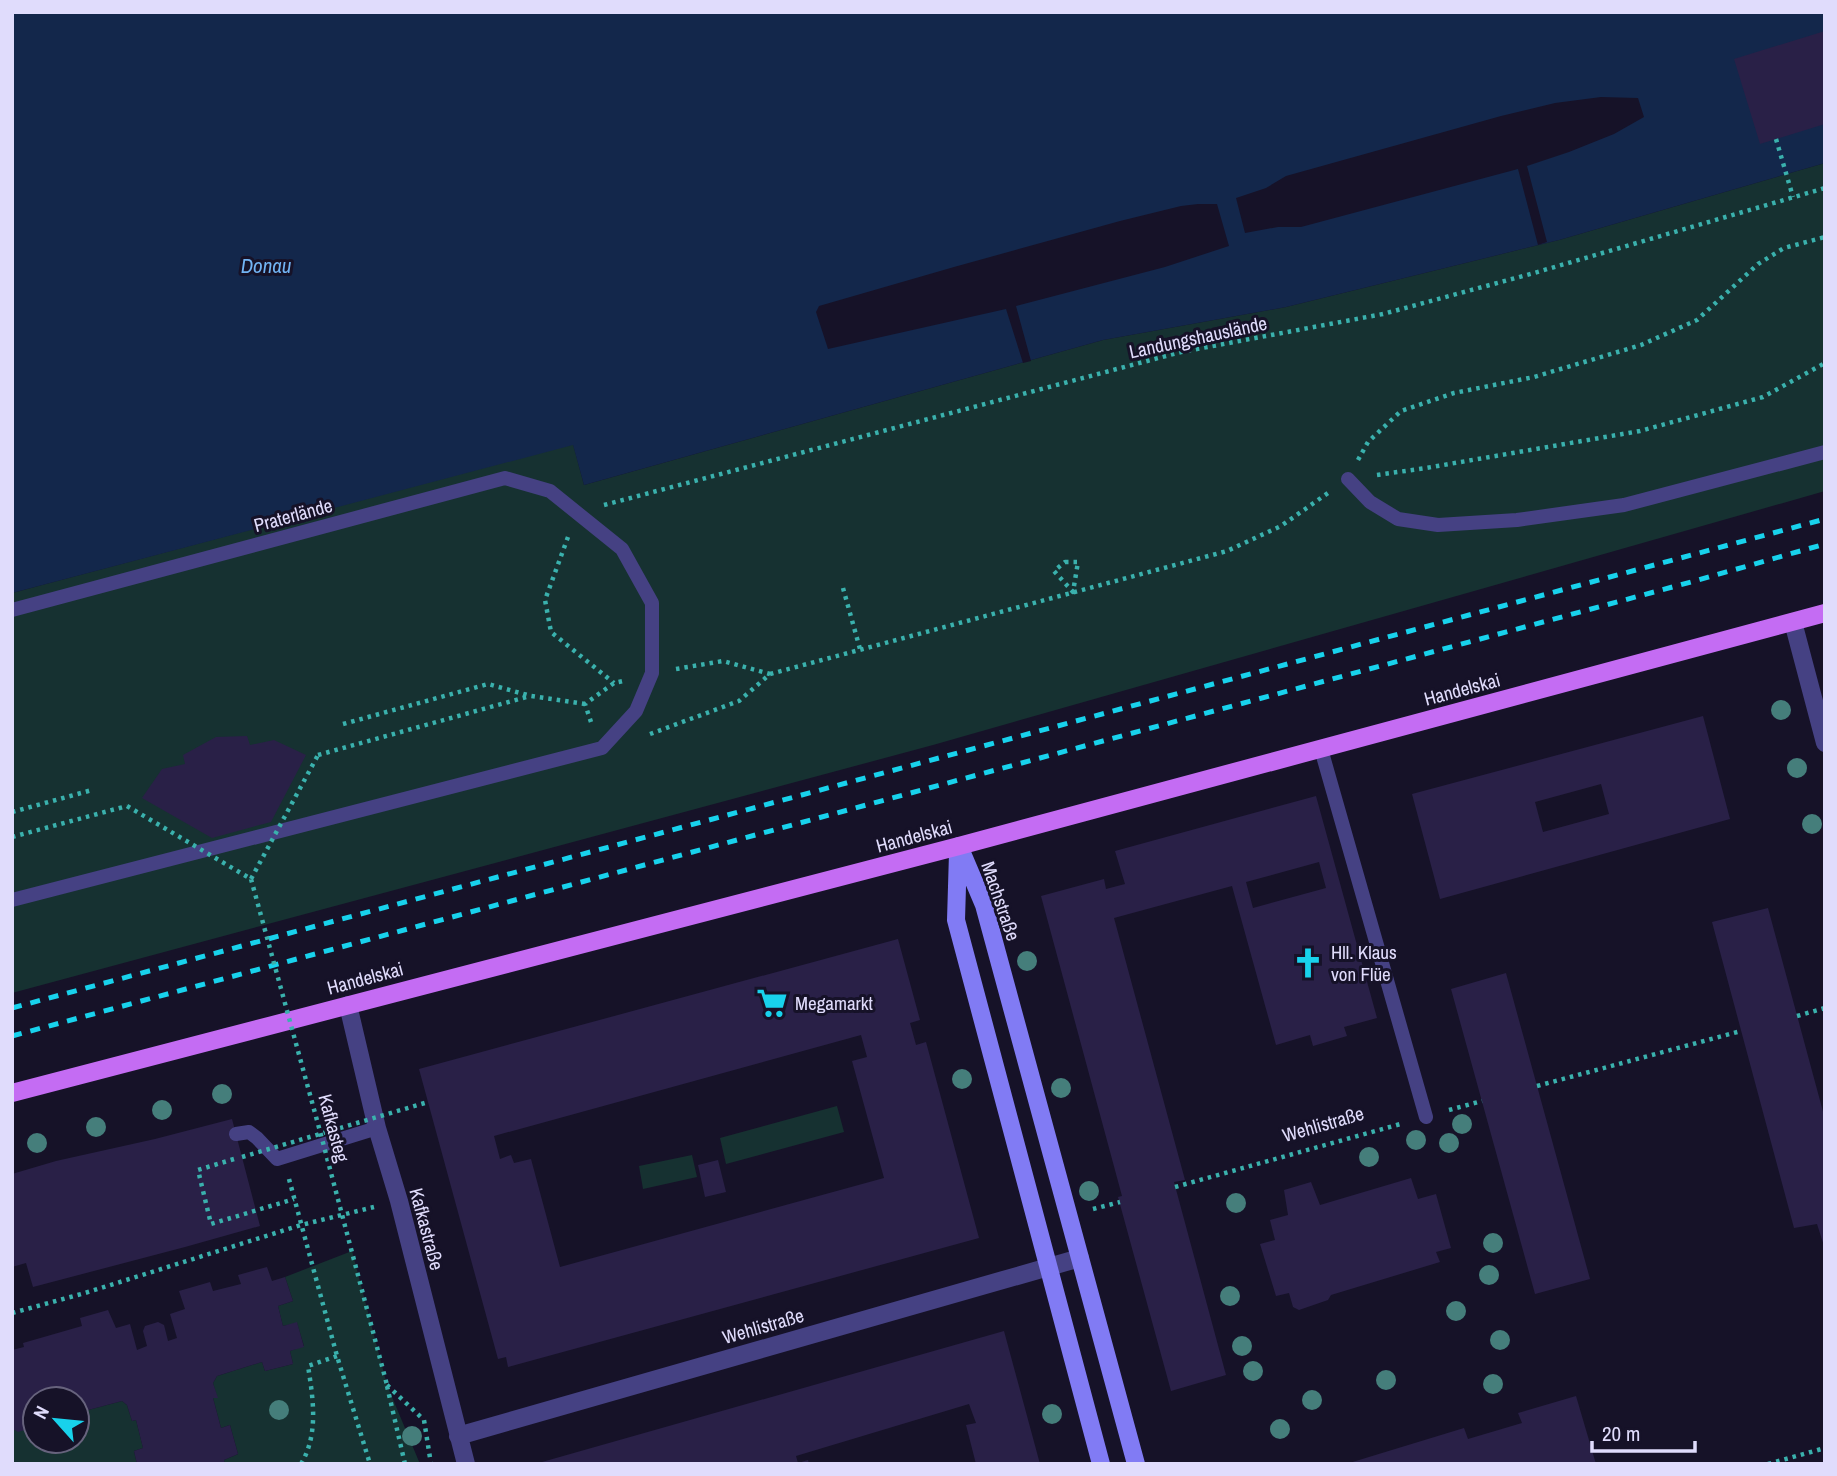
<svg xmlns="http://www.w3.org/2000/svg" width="1837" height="1476" viewBox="0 0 1837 1476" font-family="'Archivo Narrow',sans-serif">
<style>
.green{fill:#163131}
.water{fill:#13274b}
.pier{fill:#161228}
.building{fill:#292047;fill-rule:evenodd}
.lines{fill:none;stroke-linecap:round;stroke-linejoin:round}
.path{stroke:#3ab1ad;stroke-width:4.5;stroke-dasharray:3.5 5;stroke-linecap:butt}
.lane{stroke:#454183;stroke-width:14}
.street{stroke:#454183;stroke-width:18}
.secondary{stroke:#817bf4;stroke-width:18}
.primary{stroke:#c46cf3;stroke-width:18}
.rail{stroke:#18d2ec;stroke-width:5;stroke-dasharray:10 9;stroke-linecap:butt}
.path-bridge{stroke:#3ab1ad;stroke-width:4.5;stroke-dasharray:3.5 5;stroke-linecap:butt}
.tree{fill:#457e7b}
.labels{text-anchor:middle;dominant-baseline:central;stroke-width:6;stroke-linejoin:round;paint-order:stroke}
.street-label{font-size:19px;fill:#e0dcfc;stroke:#161228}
.poi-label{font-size:19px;fill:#e0dcfc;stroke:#161228;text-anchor:start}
.water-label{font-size:21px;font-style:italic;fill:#72b4f4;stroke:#161228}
</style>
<rect width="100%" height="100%" fill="#161228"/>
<path class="green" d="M1825 163V491L933 745 12 993V593L573 444 584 485 1103 340 1286 307 1559 240Z
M837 1106 844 1132 726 1164 720 1138Z
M692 1155 697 1177 643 1189 639 1166Z
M352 1251 387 1385 420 1464H225L224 1460 238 1454 230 1425 221 1428 213 1398 217 1397 213 1383 217 1376 262 1362 265 1371 293 1364 290 1351 304 1346 297 1323 283 1326 278 1306 293 1301 285 1277Z
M122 1401 127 1405 132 1421 136 1420 143 1448 134 1451 137 1464H12V1430L35 1427V1441H77V1413Z"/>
<path class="water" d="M12 12H1825V163L1559 240 1286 307 1103 340 584 485 573 445 12 593Z"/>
<path class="pier" d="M1601 97 1638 98 1644 117 1614 134 1569 152 1527 166 1547 242 1538 245 1518 169 1301 227H1278L1245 233 1236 198 1266 188 1286 176 1501 116 1555 103Z
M1198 204H1217L1229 246 1165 267 1016 306 1031 361 1023 363 1006 309 828 349 816 312 819 306 954 267 1120 221 1181 206Z"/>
<path class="building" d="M1825 31V124L1760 144 1734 59Z
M1703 716 1730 819 1440 899 1412 794ZM1601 784 1609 814 1543 832 1535 802Z
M247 736 250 745 274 740 306 755 271 822 212 838 142 798 162 769 185 764 183 755 216 737Z
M1316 796 1377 1018 1344 1027 1347 1036 1313 1046 1310 1035 1276 1045 1232 886 1114 918 1185 1180 1174 1182 1226 1375 1171 1391 1118 1197 1122 1196 1041 896 1104 879 1106 889 1125 884 1115 851ZM1319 862 1326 888 1253 908 1246 882Z
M1768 908 1825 1119V1249L1817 1224 1794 1228 1712 922Z
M898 939 920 1020 910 1023 916 1045 926 1042 979 1238 508 1367 506 1357 498 1359 419 1069ZM861 1035 867 1057 852 1061 884 1178 560 1267 531 1159 514 1163 511 1155 500 1159 494 1136Z
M1506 973 1590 1279 1535 1294 1451 989Z
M232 1119 260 1226 185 1247 33 1287 26 1263 12 1267V1174L56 1161 155 1139Z
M718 1160 726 1192 705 1197 698 1165Z
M1411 1178 1418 1199 1436 1194 1451 1248 1436 1252 1440 1262 1331 1295 1328 1300 1299 1310 1293 1307 1289 1293 1276 1296 1260 1244 1275 1240 1270 1220 1288 1215 1284 1190 1311 1182 1320 1205Z
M267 1267 272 1281 285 1277 293 1301 278 1306 283 1326 297 1322 304 1347 290 1351 293 1364 265 1371 262 1362 217 1376 213 1383 218 1398H213L221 1428 230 1425 238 1454 224 1460 225 1464H137L134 1451 143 1448 136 1420 132 1421 127 1405 122 1401 77 1413V1399H35V1427L18 1432 15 1430H12V1350L24 1347 23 1343 82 1326 80 1318 108 1310 116 1328 130 1324 137 1350 147 1346 143 1331 145 1326 158 1322 164 1325 168 1341 177 1338 170 1314 185 1309 179 1291 210 1282 213 1291 241 1284 238 1275Z
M1004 1331 1040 1464H976L966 1425 976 1423 969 1404 796 1456 798 1463 808 1460 809 1464H535Z
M1576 1396 1596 1464H1346L1464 1428 1468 1439 1522 1423 1518 1413Z"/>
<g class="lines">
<path class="path" d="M1776 139 1793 197
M1358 460 1368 442 1401 411 1454 393 1534 377 1641 345 1697 320 1758 264 1784 248 1825 237
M1377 475 1426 468 1640 431 1763 397 1825 363
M604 505 1181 352 1383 314 1534 273 1825 188
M568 537 545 600 551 632 614 683
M1065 562H1078L1073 592 1054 571Z
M843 588 860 649
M676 669 723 661 770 674
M591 722 585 704 614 683 623 681
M343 724 488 684 531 696 585 704
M650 734 739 701 770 674 1227 551 1281 526 1328 493
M318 755 530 696
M12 812 92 790
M12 837 127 806
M1797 1016 1825 1008
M1537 1086 1741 1031
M1449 1110 1482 1101
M234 1159 198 1170 211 1224 294 1199
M289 1179 337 1356 370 1464
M1175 1187 1404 1123
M1093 1209 1120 1202
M12 1313 85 1293 301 1225 374 1207
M387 1385 424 1420 431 1464
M387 1386 405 1464
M301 1464C319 1434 313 1398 308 1366L337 1356
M1768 1464 1825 1448"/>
<path class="lane" d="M1348 479 1370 502 1398 519 1438 525 1517 520 1624 505 1825 452
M12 610 505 478 550 491 622 549 652 603V673L636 711 602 748 12 900
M1321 749 1426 1117
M236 1134 249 1132 257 1138 277 1159 377 1128"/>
<path class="street" d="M1793 622 1825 743
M348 1005 377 1128 399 1201 466 1464
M458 1436 1080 1258"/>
<path class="secondary" d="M959 846 984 905 1136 1464
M958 853 956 920 1101 1464"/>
<path class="primary" d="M12 1093 959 846 1825 613"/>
<path class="rail" d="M12 1008 1825 519
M12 1036 1691 582 1825 544"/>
<path class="path-bridge" d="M127 806 251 879
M251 879 321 1135 387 1385
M251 879 318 755
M242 1157 428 1102"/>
</g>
<g class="tree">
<circle cx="1781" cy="710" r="10"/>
<circle cx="1797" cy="768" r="10"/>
<circle cx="1812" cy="824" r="10"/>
<circle cx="1027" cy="961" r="10"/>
<circle cx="962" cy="1079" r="10"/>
<circle cx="1061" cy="1088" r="10"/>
<circle cx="222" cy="1094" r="10"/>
<circle cx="162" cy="1110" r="10"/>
<circle cx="1462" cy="1124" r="10"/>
<circle cx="96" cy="1127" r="10"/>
<circle cx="1416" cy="1140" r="10"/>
<circle cx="37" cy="1143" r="10"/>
<circle cx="1449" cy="1143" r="10"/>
<circle cx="1369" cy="1157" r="10"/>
<circle cx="1089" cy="1191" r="10"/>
<circle cx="1236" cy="1203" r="10"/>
<circle cx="1493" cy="1243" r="10"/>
<circle cx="1489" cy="1275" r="10"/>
<circle cx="1230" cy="1296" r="10"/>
<circle cx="1456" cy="1311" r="10"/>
<circle cx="1500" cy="1340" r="10"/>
<circle cx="1242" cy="1346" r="10"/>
<circle cx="1253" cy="1371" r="10"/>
<circle cx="1386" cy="1380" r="10"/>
<circle cx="1493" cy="1384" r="10"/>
<circle cx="1312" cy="1400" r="10"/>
<circle cx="279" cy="1410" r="10"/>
<circle cx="1052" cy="1414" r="10"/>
<circle cx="1280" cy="1429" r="10"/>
<circle cx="412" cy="1436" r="10"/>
</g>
<defs>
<g id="church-bare" transform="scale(2.415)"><path d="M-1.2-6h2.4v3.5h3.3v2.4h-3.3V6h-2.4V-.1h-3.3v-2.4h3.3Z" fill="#18d2ec" stroke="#161228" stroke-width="2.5" paint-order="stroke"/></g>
<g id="supermarket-bare" transform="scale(2.415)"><path d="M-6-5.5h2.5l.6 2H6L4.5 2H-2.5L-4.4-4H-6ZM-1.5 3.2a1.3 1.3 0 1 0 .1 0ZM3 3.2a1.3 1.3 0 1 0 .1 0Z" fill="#18d2ec" stroke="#161228" stroke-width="2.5" paint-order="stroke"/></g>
</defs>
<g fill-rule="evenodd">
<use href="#church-bare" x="1308" y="963"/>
<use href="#supermarket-bare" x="772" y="1003"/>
</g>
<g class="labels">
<g class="street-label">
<text transform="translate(1198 337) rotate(-12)">Landungshauslände</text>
<text transform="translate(293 515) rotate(-15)">Praterlände</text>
<text transform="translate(1462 689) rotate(-15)">Handelskai</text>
<text transform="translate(914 836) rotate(-15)">Handelskai</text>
<text transform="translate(1001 901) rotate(71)">Machstraße</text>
<text transform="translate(365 978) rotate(-15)">Handelskai</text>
<text transform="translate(1323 1124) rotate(-16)">Wehlistraße</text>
<text transform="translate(334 1128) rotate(75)">Kafkasteg</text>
<text transform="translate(427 1229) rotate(75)">Kafkastraße</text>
<text transform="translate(763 1326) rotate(-16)">Wehlistraße</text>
</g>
<g class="poi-label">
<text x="1331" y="952">Hll. Klaus<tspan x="1331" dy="22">von Flüe</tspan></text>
<text x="795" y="1003">Megamarkt</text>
</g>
<g class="water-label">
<text x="266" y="265">Donau</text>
</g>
</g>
<rect width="1837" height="1476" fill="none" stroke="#e0dcfc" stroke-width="28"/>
<g transform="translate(56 1420) rotate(297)"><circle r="33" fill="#161228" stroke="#67637d" stroke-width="2"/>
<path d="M0-5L12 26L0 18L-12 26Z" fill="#18d2ec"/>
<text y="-10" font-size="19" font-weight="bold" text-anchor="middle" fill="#e0dcfc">N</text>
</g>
<path d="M1592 1441v10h103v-10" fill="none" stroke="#e0dcfc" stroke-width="3.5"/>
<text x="1602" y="1441" font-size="21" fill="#e0dcfc" stroke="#161228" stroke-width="5" paint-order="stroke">20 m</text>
</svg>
